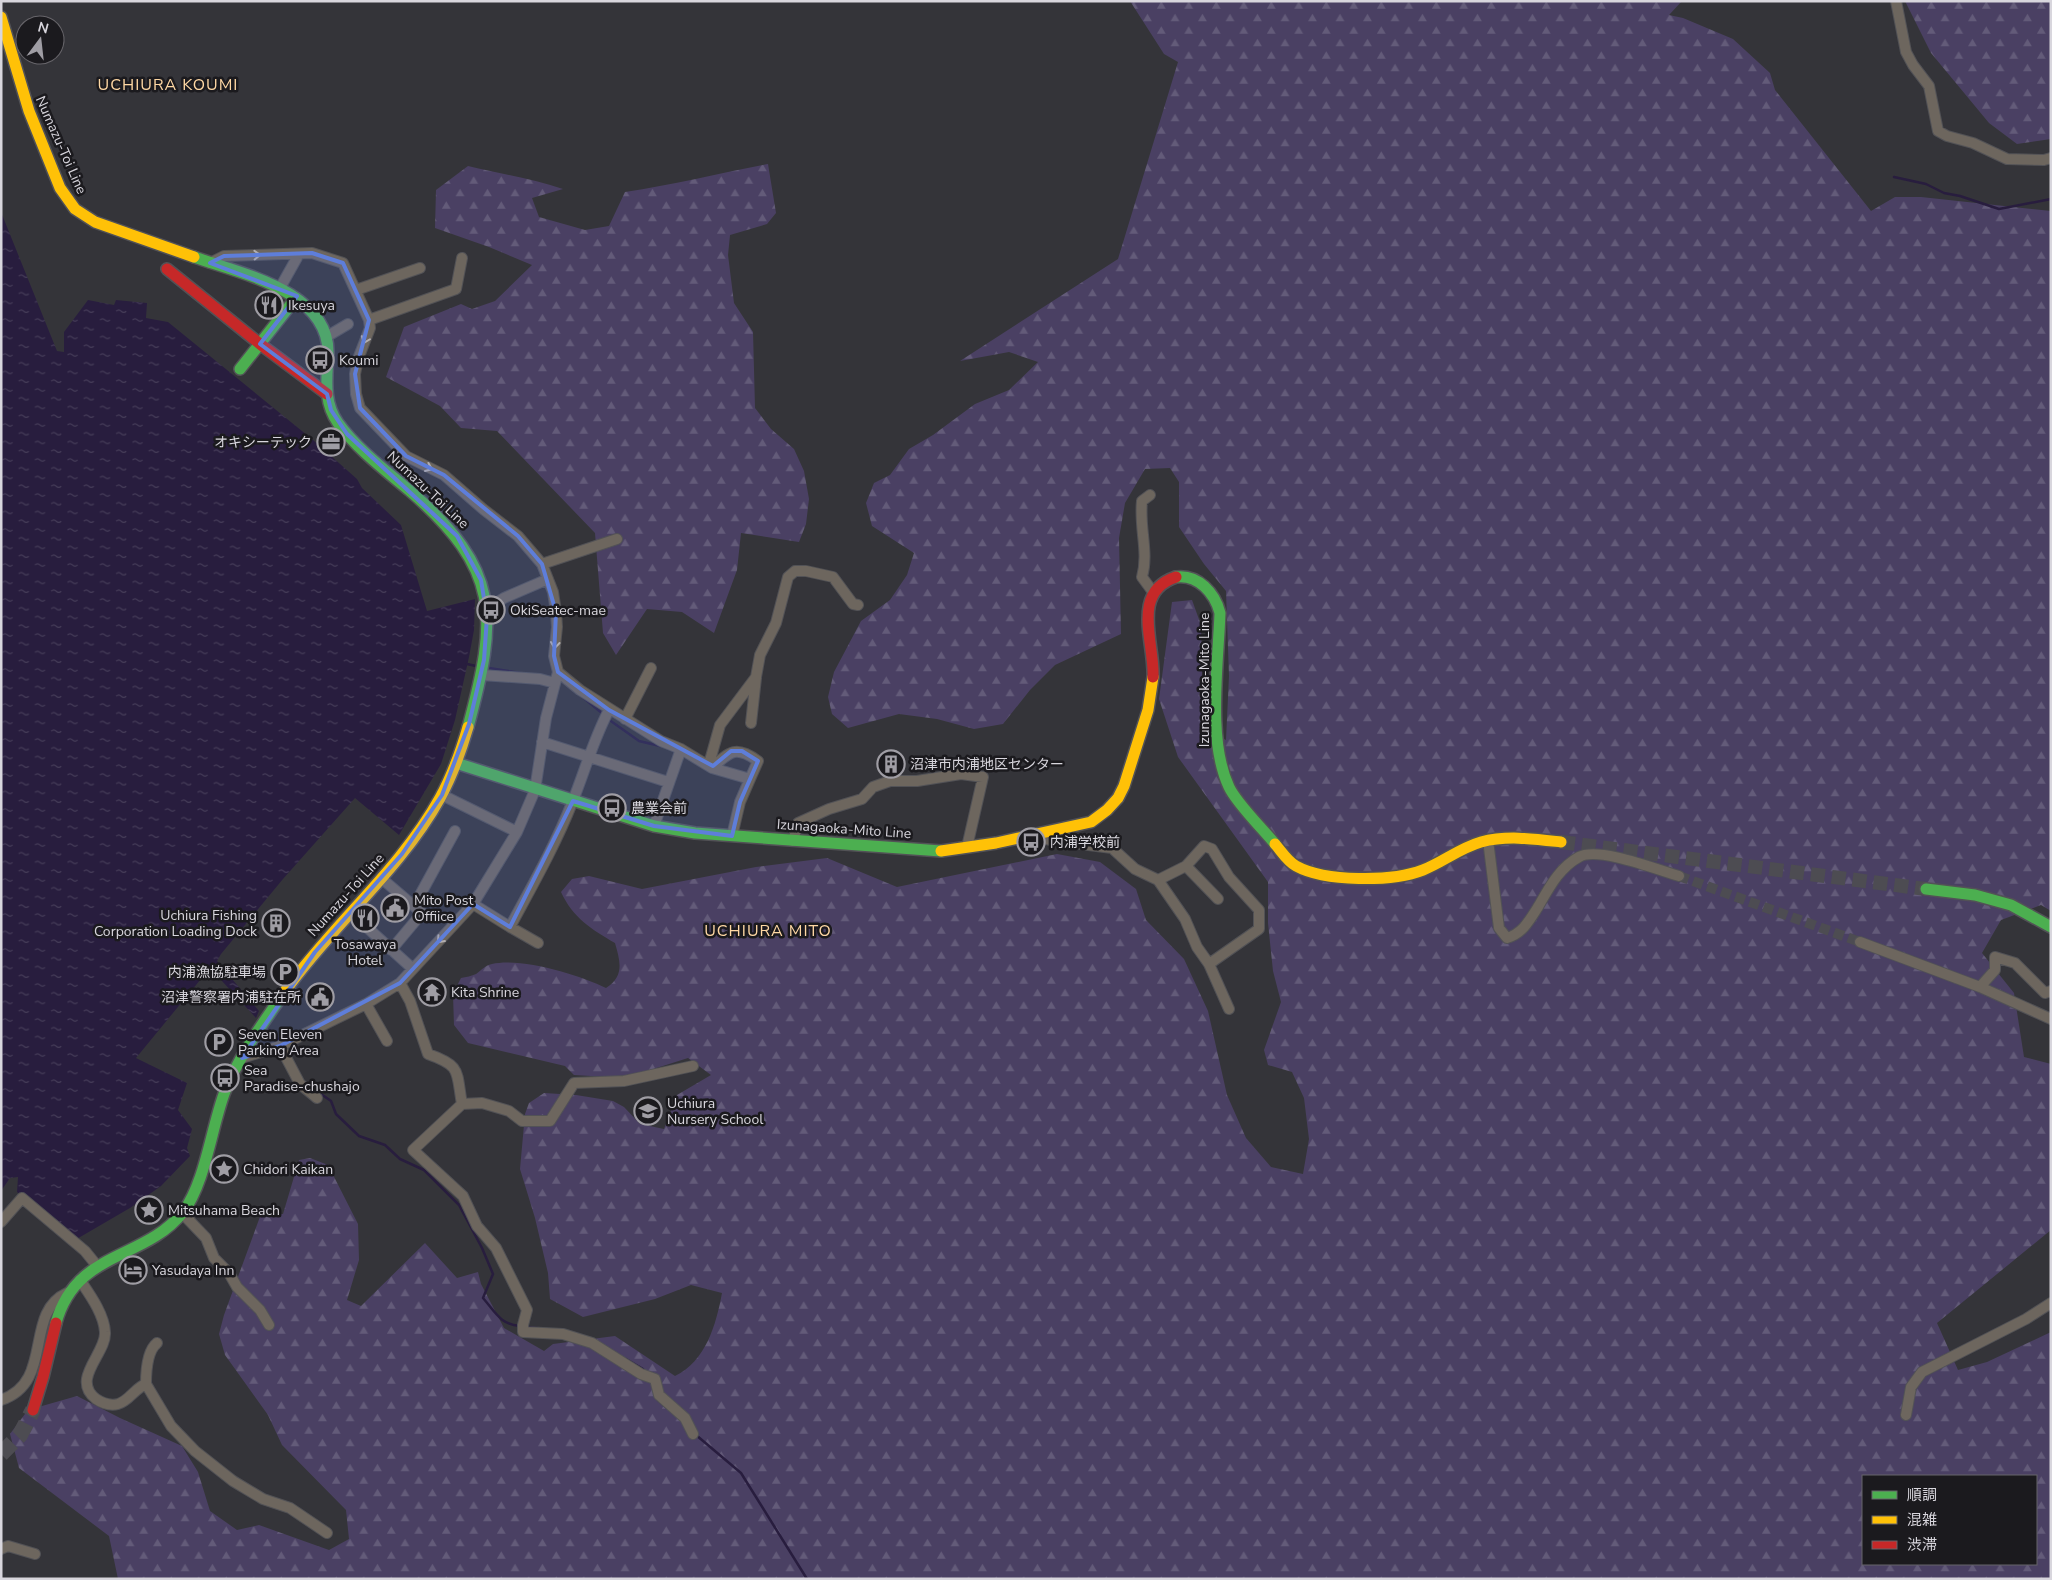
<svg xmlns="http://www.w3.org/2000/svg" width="2052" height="1580" viewBox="0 0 2052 1580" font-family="'Nunito Sans','Noto Sans JP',sans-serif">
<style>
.forest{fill:url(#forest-firs);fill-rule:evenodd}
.water{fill:url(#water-ripples)}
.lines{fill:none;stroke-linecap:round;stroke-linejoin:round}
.stream{stroke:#281d3e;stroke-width:2.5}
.street-tunnel{stroke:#4d4c52;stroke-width:10;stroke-dasharray:10 5;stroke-linecap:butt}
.secondary-tunnel{stroke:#4d4c52;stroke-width:14;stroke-dasharray:14 7;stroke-linecap:butt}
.primary-tunnel{stroke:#4d4c52;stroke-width:16;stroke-dasharray:16 8;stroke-linecap:butt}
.street-casing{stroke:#525256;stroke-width:12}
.fast-casing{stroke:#525256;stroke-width:14}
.slow-casing{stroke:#525256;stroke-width:14}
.jam-casing{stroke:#525256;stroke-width:14}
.street{stroke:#6d665e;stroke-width:10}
.fast{stroke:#4caf50;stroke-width:11}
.slow{stroke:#ffc107;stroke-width:11}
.jam{stroke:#c62828;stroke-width:11}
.oneway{stroke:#b3afb1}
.marked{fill:#5e7eda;fill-opacity:0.2;stroke:#5e7eda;stroke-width:4;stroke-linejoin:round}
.labels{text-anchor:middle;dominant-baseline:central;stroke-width:5;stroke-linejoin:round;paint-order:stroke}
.street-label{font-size:14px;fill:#d8d6dd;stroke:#1b1a1e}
.poi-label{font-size:14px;fill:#d8d6dd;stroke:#1b1a1e;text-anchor:start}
.quarter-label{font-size:16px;letter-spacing:1px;fill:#ffd8a4;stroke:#1b1a1e}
</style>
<defs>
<pattern id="forest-firs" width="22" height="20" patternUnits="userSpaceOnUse" patternTransform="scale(1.25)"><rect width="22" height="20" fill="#4a4063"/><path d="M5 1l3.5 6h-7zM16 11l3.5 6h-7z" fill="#635b79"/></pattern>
<pattern id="water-ripples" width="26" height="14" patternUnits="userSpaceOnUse" patternTransform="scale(1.25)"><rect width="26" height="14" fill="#281d3e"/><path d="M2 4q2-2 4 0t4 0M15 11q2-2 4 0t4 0" fill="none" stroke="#463d59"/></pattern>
</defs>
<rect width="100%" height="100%" fill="#343439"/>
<path class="forest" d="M1130 1H1682L1669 15 1683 18 1733 39 1770 73 1775 90 1871 211 1895 197H1921L2051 211V911L2041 905 2001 920 1982 953 2014 993 2024 1057 2051 1064V1230L1937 1323 1958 1370 1987 1362 2051 1332V1579H118L109 1536 19 1468 10 1434 28 1410 77 1396 120 1418 182 1446 198 1472 210 1511 237 1530 259 1525 329 1550 349 1539 346 1510 282 1445 268 1415 225 1355 219 1334 224 1315 261 1214H283L299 1160 310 1158 328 1165 358 1224 359 1260 347 1300 361 1306 425 1243 457 1278 478 1272 481 1284 504 1328 544 1351 553 1344 615 1336 675 1376C706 1361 716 1325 722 1293L691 1285 655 1299 583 1317 550 1299 548 1273 535 1218 520 1169 525 1114 529 1103 544 1093 576 1095 613 1101 624 1107 640 1124 664 1129 677 1095 711 1075 688 1058 625 1078 574 1075 565 1066 468 1043 454 1025 453 994 461 978C466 977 472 976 476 974 482 970 484 966 492 964 521 957 580 975 606 988 625 976 620 961 615 943 591 929 573 918 561 892L572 879 589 876 642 889 756 867 827 858 897 887 1057 854 1100 862 1136 889 1146 920 1184 959 1208 1011 1227 1095 1246 1138 1271 1167 1303 1174 1309 1139 1304 1098 1292 1072 1268 1065 1264 1050 1281 1002 1273 971 1268 923V882L1178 757 1159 699 1172 602 1192 600 1201 625 1203 728 1226 740 1229 676 1226 591 1204 564 1179 527V482L1170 468 1145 469 1125 503 1119 538 1121 634 1055 665 1030 690 1003 724 974 729 937 719 899 714 848 728 832 714 828 697 834 672 861 621 890 600 907 575 914 553 872 526 866 503 874 483 890 475 909 449 933 435 975 404 1009 390 1038 362 1009 352 960 361 1118 259 1178 62 1164 54ZM1863 1476H2036V1564H1863Z
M1905 1H2051V139L2017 144 1989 123 1931 53Z
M768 164 776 213 767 224 730 235 728 255 734 303 753 332 755 408 771 429 794 449 804 471 809 499 806 524 799 542 741 533 737 570 714 633 682 612 647 609 616 655 603 633 595 533 497 431 461 428 440 406 386 377 404 327 461 304 472 309 495 301 532 265 489 247 435 228 436 190 468 166C500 174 532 178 563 189L532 198 539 217 585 230 609 226 625 192C673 185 720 173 768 164Z"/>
<path class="water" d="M1 212 57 351 64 352V332L88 300 114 305 116 300 147 303 146 318 168 322 313 440 357 479 362 488 401 525 427 611 475 599 474 630 469 657 455 720 441 764 399 835 355 798 283 879 221 954 217 961 259 1011 256 1018 210 968 136 1058 187 1083 178 1110 192 1129 187 1148 190 1156 161 1186 130 1208 75 1240 17 1192 18 1177 10 1178 1 1191Z"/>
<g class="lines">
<path class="stream" d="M1894 177 1926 184 1944 193 1960 196 1999 209 2051 199
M467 664 476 666
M489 668 520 673
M580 695 603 714
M608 719 639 741 660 746
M270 1030 280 1041
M311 1087 331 1101 336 1114 359 1136 385 1145 400 1159 424 1170 459 1205 482 1248 493 1274 483 1298C496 1313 500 1324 520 1326
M526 1327 537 1328
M626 1359 643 1369
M658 1400 667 1408
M696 1435 741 1473 807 1579"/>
<path class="street-tunnel" d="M1679 876 1860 942"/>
<path class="secondary-tunnel" d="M1561 842 1926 889"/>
<path class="primary-tunnel" d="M1 1454 20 1435 33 1410"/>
<g class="street-casing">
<path id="street" d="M1896 1 1906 52 1913 65 1929 86 1938 131 1947 136 1973 143 2007 159 2044 160 2051 158
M210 263 224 256 312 253 343 263 369 320 370 328 358 359 355 374 356 394 360 408 406 456 444 475 483 509 518 536 542 564 553 592 556 612 557 627 554 656 558 672 546 718 535 790 517 832 473 904 400 983 366 1004 280 1046 242 1058
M280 288 299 254
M356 290 420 268
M369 320 456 289 462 258
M326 337 348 324
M1150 495 1142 501C1139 528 1149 552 1142 577L1153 592
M542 564 617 539
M487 609 504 598 548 579
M558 672 580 690 661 741 681 749 712 768 750 779 740 802 732 836
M481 675 540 679 555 683
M625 719 651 668
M751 723 756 678
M542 742 668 782
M709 764 720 725 756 677 760 655 776 623 788 577 795 571H806L833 577 853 604 858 605
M712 768C730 751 736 745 758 761L750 779
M442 795 517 832
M654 826 681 749
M1035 835 1050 840 1112 848 1135 869 1158 880 1185 919 1197 947 1209 964 1229 1009
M1488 840 1499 928 1507 938C1523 933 1529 921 1538 907 1549 888 1559 868 1579 857 1598 846 1658 870 1679 876
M793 841 798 823 829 809 862 799 873 787 890 781H917L961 774 983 777 967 847
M1186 866 1218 899
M381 878 422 913 391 950
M1158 880 1186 866 1204 846 1212 849 1229 877 1259 910V929L1209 964
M473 904 510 927C532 886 555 846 572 803 585 771 593 740 609 710
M414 906 455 831
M351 913 413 969
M510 927 538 943
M1860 942 1980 987 2051 1019
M400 983 410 1001 428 1054C462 1066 456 1071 462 1104L482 1103 509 1111 522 1121H550L574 1083 624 1081 693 1066
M1980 987 1995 970V957L2015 963 2045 993 2051 991
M366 1004 387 1041
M280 1046 300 1084 317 1098
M462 1104 413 1150 463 1196 477 1226 496 1248 527 1310 523 1325V1332L563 1334 592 1343 641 1374 655 1379 659 1395 685 1418 693 1434
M183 1214 206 1238 214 1258 229 1273 237 1287 260 1310 269 1325
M1 1222 22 1198 85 1251 98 1267
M80 1280C90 1295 104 1314 105 1332 107 1353 70 1379 96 1399 102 1403 110 1406 118 1404 129 1401 135 1388 146 1384L171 1426 195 1451 233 1481 263 1499 290 1508 327 1533
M146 1384C146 1371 147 1351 157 1343
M1 1400C55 1382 23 1313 67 1293
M1906 1415 1911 1387 1922 1372 2026 1319 2051 1303
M1 1549 8 1546 35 1554"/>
</g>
<g class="fast-casing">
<path id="fast" d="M194 257C239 273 330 291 328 354 327 378 323 402 338 423 357 449 385 470 410 491 501 570 498 616 468 727
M240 369 296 298
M1176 577C1198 574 1215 593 1220 613 1218 666 1207 740 1229 787 1237 804 1263 829 1275 844
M456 763 654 826 695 833 941 851
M1926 889 1975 895 2011 905 2051 927
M56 1323C76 1250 144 1261 183 1212 205 1183 211 1130 224 1094 238 1057 263 1023 286 990"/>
</g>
<g class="slow-casing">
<path id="slow" d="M1 17 29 111 60 188 75 209 95 222 194 257
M1275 844C1282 852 1287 861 1296 866 1325 882 1392 882 1423 870 1443 862 1460 848 1481 842 1507 835 1535 839 1561 842
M941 851 996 843 1091 822 1107 810 1118 798 1124 786 1148 710 1153 677
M286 990C334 923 400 870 440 798 452 776 461 751 468 727"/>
</g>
<g class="jam-casing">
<path id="jam" d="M167 269 260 344 327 394
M1153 677C1155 644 1130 592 1176 577
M33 1410 43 1377 56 1323"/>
</g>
<use href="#street" class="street"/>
<use href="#fast" class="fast"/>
<use href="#slow" class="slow"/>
<use href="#jam" class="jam"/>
</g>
<defs><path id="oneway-chevron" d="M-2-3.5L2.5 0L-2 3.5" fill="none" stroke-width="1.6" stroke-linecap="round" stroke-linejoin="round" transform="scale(1.25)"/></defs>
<g class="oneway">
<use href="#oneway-chevron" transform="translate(257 255) rotate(-2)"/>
<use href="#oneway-chevron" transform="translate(365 340) rotate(111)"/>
<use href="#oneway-chevron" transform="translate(429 468) rotate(23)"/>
<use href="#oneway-chevron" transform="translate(555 645) rotate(96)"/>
<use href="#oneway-chevron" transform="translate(440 940) rotate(132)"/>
</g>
<path class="marked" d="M312 253 343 263 369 320 355 374 360 408 406 456 444 475 518 536 542 564 556 612 554 656 558 672 609 710 713 766 731 751H742L758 761 740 802 732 836 654 826 573 801 510 927 473 904 400 983 280 1046 242 1058 315 952 402 854 442 795 469 724 484 660 487 617 481 580 457 536 347 434 331 410 327 394 260 344 297 296 210 263 224 256Z"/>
<defs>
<g id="restaurant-ring" transform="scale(1.4375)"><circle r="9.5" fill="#1b1a1e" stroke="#9f9da4" stroke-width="1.5"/><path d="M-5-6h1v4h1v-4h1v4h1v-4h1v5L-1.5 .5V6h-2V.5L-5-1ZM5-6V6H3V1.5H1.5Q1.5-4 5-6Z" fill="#9f9da4"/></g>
<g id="bus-ring" transform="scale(1.4375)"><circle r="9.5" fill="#1b1a1e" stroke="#9f9da4" stroke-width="1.5"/><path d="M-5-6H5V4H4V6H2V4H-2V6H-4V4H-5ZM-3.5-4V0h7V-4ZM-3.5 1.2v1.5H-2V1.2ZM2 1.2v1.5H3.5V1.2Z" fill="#9f9da4"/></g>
<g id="office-ring" transform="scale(1.4375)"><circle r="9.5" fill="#1b1a1e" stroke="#9f9da4" stroke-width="1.5"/><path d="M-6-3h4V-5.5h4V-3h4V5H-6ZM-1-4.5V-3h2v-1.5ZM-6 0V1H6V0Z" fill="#9f9da4"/></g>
<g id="building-ring" transform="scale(1.4375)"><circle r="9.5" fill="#1b1a1e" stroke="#9f9da4" stroke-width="1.5"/><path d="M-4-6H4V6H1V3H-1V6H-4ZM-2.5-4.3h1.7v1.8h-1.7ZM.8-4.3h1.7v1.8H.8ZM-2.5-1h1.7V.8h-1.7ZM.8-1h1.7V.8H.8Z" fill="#9f9da4"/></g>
<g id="civic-ring" transform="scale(1.4375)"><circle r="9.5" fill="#1b1a1e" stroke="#9f9da4" stroke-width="1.5"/><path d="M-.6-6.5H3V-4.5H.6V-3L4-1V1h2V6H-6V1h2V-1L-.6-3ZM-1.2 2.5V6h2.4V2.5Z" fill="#9f9da4"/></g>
<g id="parking-ring" transform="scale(1.4375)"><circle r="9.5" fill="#1b1a1e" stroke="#9f9da4" stroke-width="1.5"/><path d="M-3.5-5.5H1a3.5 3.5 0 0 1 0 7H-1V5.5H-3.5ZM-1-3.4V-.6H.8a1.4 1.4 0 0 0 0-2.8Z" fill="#9f9da4"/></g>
<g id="temple-ring" transform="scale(1.4375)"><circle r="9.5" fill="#1b1a1e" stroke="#9f9da4" stroke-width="1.5"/><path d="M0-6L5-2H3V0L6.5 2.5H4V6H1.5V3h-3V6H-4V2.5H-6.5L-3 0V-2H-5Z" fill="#9f9da4"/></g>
<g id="school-ring" transform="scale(1.4375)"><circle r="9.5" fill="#1b1a1e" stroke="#9f9da4" stroke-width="1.5"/><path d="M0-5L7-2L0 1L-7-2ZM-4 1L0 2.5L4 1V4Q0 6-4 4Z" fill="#9f9da4"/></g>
<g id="sight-ring" transform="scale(1.4375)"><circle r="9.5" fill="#1b1a1e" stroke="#9f9da4" stroke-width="1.5"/><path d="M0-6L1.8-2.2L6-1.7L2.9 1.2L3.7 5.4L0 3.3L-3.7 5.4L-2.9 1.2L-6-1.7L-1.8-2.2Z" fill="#9f9da4"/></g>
<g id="hotel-ring" transform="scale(1.4375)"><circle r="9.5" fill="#1b1a1e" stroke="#9f9da4" stroke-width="1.5"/><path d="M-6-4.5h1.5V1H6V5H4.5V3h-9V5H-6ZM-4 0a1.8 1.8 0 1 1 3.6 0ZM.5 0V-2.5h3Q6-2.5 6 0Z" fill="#9f9da4"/></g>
</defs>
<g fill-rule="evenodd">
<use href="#restaurant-ring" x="269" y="305"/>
<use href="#bus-ring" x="320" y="360"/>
<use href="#office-ring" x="331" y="442"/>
<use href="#bus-ring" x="491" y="610"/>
<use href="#building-ring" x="891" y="764"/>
<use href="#bus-ring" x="612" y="808"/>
<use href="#bus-ring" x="1031" y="842"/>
<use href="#civic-ring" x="395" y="908"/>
<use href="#restaurant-ring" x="365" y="918"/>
<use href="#building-ring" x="276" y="923"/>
<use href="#parking-ring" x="285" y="972"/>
<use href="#temple-ring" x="432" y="992"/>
<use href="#civic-ring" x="320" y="997"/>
<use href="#parking-ring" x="219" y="1042"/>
<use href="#bus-ring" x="225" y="1078"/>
<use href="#school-ring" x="648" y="1111"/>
<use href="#sight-ring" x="224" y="1169"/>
<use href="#sight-ring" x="149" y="1210"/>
<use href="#hotel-ring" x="133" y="1270"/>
</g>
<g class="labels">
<g class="street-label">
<text transform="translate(61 145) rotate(66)">Numazu-Toi Line</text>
<text transform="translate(428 490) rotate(43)">Numazu-Toi Line</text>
<text transform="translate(1204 680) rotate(-90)">Izunagaoka-Mito Line</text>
<text transform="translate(844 829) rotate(4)">Izunagaoka-Mito Line</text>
<text transform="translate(346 895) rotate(-48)">Numazu-Toi Line</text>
</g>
<g class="poi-label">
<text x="288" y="305">Ikesuya</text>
<text x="339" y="360">Koumi</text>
<text x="312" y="442" text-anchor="end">オキシーテック</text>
<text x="510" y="610">OkiSeatec-mae</text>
<text x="910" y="764">沼津市内浦地区センター</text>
<text x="631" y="808">農業会前</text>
<text x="1050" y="842">内浦学校前</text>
<text x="414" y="900">Mito Post<tspan x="414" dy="16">Offiice</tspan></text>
<text x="257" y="915" text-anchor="end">Uchiura Fishing<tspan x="257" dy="16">Corporation Loading Dock</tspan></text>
<text x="365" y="944" text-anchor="middle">Tosawaya<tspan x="365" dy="16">Hotel</tspan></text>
<text x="266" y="972" text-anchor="end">内浦漁協駐車場</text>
<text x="451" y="992">Kita Shrine</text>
<text x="301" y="997" text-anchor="end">沼津警察署内浦駐在所</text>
<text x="238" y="1034">Seven Eleven<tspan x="238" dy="16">Parking Area</tspan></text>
<text x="244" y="1070">Sea<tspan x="244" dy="16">Paradise-chushajo</tspan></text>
<text x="667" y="1103">Uchiura<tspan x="667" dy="16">Nursery School</tspan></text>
<text x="243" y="1169">Chidori Kaikan</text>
<text x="168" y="1210">Mitsuhama Beach</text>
<text x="152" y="1270">Yasudaya Inn</text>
</g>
<g class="quarter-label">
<text x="168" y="85">UCHIURA KOUMI</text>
<text x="768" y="931">UCHIURA MITO</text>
</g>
</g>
<rect width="2052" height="1580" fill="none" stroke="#d8d6dd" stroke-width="5"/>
<rect x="1862" y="1475" width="175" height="90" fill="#1b1a1e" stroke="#67656a"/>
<rect x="1872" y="1491" width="25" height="8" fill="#4caf50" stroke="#67656a"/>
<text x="1907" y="1500" font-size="15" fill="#d8d6dd">順調</text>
<rect x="1872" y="1516" width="25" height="8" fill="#ffc107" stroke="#67656a"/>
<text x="1907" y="1525" font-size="15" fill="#d8d6dd">混雑</text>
<rect x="1872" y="1541" width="25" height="8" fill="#c62828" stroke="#67656a"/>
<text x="1907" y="1550" font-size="15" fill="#d8d6dd">渋滞</text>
<g transform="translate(40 40) rotate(15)"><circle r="24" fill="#1b1a1e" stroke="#67656a"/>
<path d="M0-4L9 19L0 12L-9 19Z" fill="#9f9da4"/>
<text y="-8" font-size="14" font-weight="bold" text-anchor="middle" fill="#d8d6dd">N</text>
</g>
</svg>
